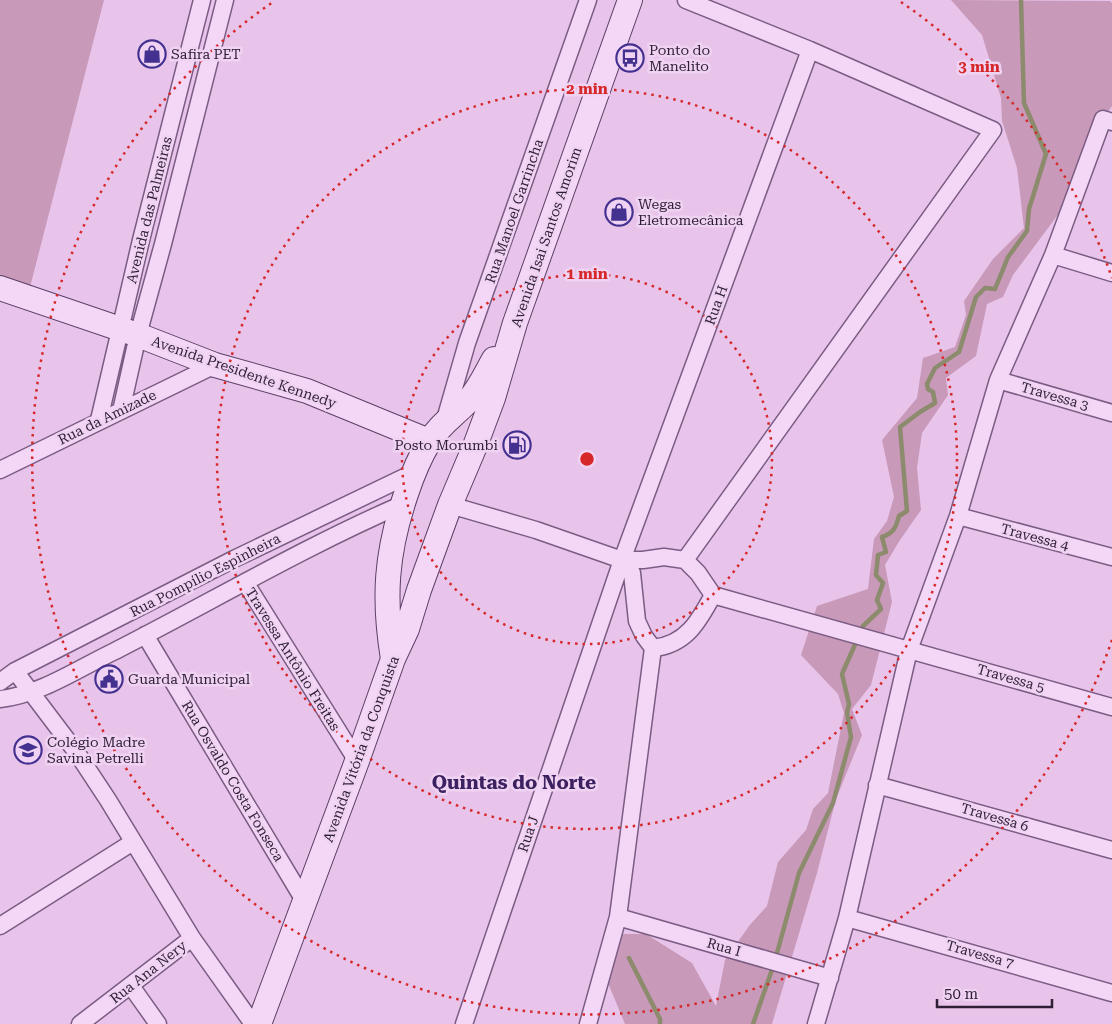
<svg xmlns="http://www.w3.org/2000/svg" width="1112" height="1024" viewBox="0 0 1112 1024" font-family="'Roboto Serif',serif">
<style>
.green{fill:#c899b9}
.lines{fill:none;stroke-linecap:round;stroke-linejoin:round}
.stream{stroke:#8c8b6d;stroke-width:4.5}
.street-casing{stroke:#7a5c84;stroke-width:19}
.secondary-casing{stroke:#5b3f66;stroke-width:26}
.street{stroke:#f4d7f6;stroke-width:16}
.secondary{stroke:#f4d7f6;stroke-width:24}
.ring{fill:none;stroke:#d62828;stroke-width:2.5;stroke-dasharray:2.5 5}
.labels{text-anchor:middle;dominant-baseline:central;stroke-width:5;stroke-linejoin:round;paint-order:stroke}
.poi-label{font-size:14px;fill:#2f1f36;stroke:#f0d3f3;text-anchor:start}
.street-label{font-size:14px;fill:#2f1f36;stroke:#f0d3f3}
.district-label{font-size:19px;font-weight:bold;fill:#3b215f;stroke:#f0d3f3}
.centre{fill:#d62828;stroke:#f0d3f3;stroke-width:2.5}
.ring-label{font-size:15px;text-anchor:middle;font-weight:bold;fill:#d62828;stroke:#f0d3f3;stroke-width:5;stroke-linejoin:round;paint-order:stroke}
</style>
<rect width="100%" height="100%" fill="#e8c4eb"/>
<path class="green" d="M0 0H104L29 291 0 281Z
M951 0 1110 1 1112 3V106L1103 119 1102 140 1060 212 1013 275 1003 297 987 304 976 356 946 378 948 395 922 433 917 468 921 510 900 540 885 565 892 602 871 685 852 709 862 735 836 799 817 873 772 1024H625L606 978 614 934H646L692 963 716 1006 725 960 749 926 767 906 778 862 806 830 813 809 828 793 844 713 838 694 801 655 817 606 868 589 874 539 887 521 894 497 882 440 917 398 923 358 955 347 966 315 964 301 993 259 1024 228 1017 168 1002 121 1001 98 982 35Z"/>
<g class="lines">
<path class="stream" d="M860 633 863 626 881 609 877 600 883 583 876 575 878 555 886 552 882 537C894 533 896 527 899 516L907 511 900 427 920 412 935 403 933 392 928 389 927 384 935 368 959 352 976 297 985 288 995 289 1008 257 1027 231 1029 209 1046 154 1024 103 1021 0
M629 958 660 1019V1024
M753 1024 774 964 799 873 833 803 851 737 847 713 849 704 842 674 857 640"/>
<g class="street-casing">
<path id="street" d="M1053 255 1112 273
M998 380 1112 413
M121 411 138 335 163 244 225 0
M99 420 141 240 202 0
M444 423 467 343 588 0
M0 470 215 365
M450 505 536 530 622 560H643L664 557 685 560 698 573 713 595 1112 707
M958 516 1112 557
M685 560 993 130 810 50 686 0
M245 582 357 761
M145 635 305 902
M653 648C686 645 699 621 713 595
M15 671 77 753 108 800 192 938 253 1024
M0 682 15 671 234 559 413 473
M0 699C40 695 79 668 115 651 211 602 304 547 403 504
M877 785 1112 850
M618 917 830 978
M847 918 1112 993
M0 926 133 842
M131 986 158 1024
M80 1024 192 938
M464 1024 622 560 810 50
M588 1024 618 917 653 648 644 636 637 621 632 573 622 560
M816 1024 847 918 909 650 958 516 998 380 1053 255 1103 119 1112 122"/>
</g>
<g class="secondary-casing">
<path id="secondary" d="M0 288 138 335 215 365 307 391 429 441
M393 659C383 598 386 553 406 494 412 476 419 458 429 442 439 425 455 415 468 401 479 389 486 373 494 359
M259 1024 357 761 393 659 407 629 419 590 450 505 475 446 493 398 515 323 630 0"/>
</g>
<use href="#street" class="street"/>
<use href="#secondary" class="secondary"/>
</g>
<g class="ring">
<circle cx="587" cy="459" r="185"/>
<circle cx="587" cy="459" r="370"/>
<path d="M1112 640A555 555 0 1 1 273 2M901 2A555 555 0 0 1 1112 278"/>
</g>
<defs>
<g id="shop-ring" transform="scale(1.4375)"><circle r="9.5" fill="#f0d3f3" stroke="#43308f" stroke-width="1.5"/><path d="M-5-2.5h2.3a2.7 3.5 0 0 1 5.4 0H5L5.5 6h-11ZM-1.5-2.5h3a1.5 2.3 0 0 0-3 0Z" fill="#43308f"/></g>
<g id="bus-ring" transform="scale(1.4375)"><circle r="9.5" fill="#f0d3f3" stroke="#43308f" stroke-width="1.5"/><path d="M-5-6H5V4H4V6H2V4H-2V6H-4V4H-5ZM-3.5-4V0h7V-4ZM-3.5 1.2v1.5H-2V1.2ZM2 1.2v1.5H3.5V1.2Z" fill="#43308f"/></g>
<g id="fuel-ring" transform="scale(1.4375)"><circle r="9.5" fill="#f0d3f3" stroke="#43308f" stroke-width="1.5"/><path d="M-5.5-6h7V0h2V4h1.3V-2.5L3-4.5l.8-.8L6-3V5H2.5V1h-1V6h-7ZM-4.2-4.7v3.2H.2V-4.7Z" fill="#43308f"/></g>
<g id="civic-ring" transform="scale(1.4375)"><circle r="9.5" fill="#f0d3f3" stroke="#43308f" stroke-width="1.5"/><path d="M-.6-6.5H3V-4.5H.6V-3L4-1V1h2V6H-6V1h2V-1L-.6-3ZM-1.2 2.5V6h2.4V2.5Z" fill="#43308f"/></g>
<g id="school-ring" transform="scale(1.4375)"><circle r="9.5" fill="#f0d3f3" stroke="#43308f" stroke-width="1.5"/><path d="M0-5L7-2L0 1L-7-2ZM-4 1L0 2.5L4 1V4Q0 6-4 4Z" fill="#43308f"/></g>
</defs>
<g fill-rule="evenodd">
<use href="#shop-ring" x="152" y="54"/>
<use href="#bus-ring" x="630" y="58"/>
<use href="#shop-ring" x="619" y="212"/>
<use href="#fuel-ring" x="517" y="445"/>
<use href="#civic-ring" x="109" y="679"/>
<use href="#school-ring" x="28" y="750"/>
</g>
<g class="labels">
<g class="poi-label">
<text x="649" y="50">Ponto do<tspan x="649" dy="16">Manelito</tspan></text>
<text x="171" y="54">Safira PET</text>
<text x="638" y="204">Wegas<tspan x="638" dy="16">Eletromecânica</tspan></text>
<text x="498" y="445" text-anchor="end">Posto Morumbi</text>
<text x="128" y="679">Guarda Municipal</text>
<text x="47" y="742">Colégio Madre<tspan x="47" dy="16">Savina Petrelli</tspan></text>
</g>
<g class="street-label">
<text transform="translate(149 210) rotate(-76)">Avenida das Palmeiras</text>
<text transform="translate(514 211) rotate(-71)">Rua Manoel Garrincha</text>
<text transform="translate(546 237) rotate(-71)">Avenida Isai Santos Amorim</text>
<text transform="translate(716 305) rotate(-70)">Rua H</text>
<text transform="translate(244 372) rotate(19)">Avenida Presidente Kennedy</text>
<text transform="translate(1055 396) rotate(16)">Travessa 3</text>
<text transform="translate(107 417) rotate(-26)">Rua da Amizade</text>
<text transform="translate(1035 537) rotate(15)">Travessa 4</text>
<text transform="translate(205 575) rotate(-27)">Rua Pompílio Espinheira</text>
<text transform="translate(293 659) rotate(58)">Travessa Antônio Freitas</text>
<text transform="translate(1011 678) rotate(16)">Travessa 5</text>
<text transform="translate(361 749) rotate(-70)">Avenida Vitória da Conquista</text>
<text transform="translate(233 781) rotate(59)">Rua Osvaldo Costa Fonseca</text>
<text transform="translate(995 817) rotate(16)">Travessa 6</text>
<text transform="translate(528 834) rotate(-71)">Rua J</text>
<text transform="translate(724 947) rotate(16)">Rua I</text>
<text transform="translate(980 954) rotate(16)">Travessa 7</text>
<text transform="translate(148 972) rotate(-38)">Rua Ana Nery</text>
</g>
<g class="district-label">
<text x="514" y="782">Quintas do Norte</text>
</g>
</g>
<circle cx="587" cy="459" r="8" class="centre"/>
<g class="ring-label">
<text x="979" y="72">3 min</text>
<text x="587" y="94">2 min</text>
<text x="587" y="279">1 min</text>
</g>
<path d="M937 999v8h115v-8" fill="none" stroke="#2f1f36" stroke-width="2.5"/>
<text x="944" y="999" font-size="15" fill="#2f1f36" stroke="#f0d3f3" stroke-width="4" paint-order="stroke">50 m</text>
</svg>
